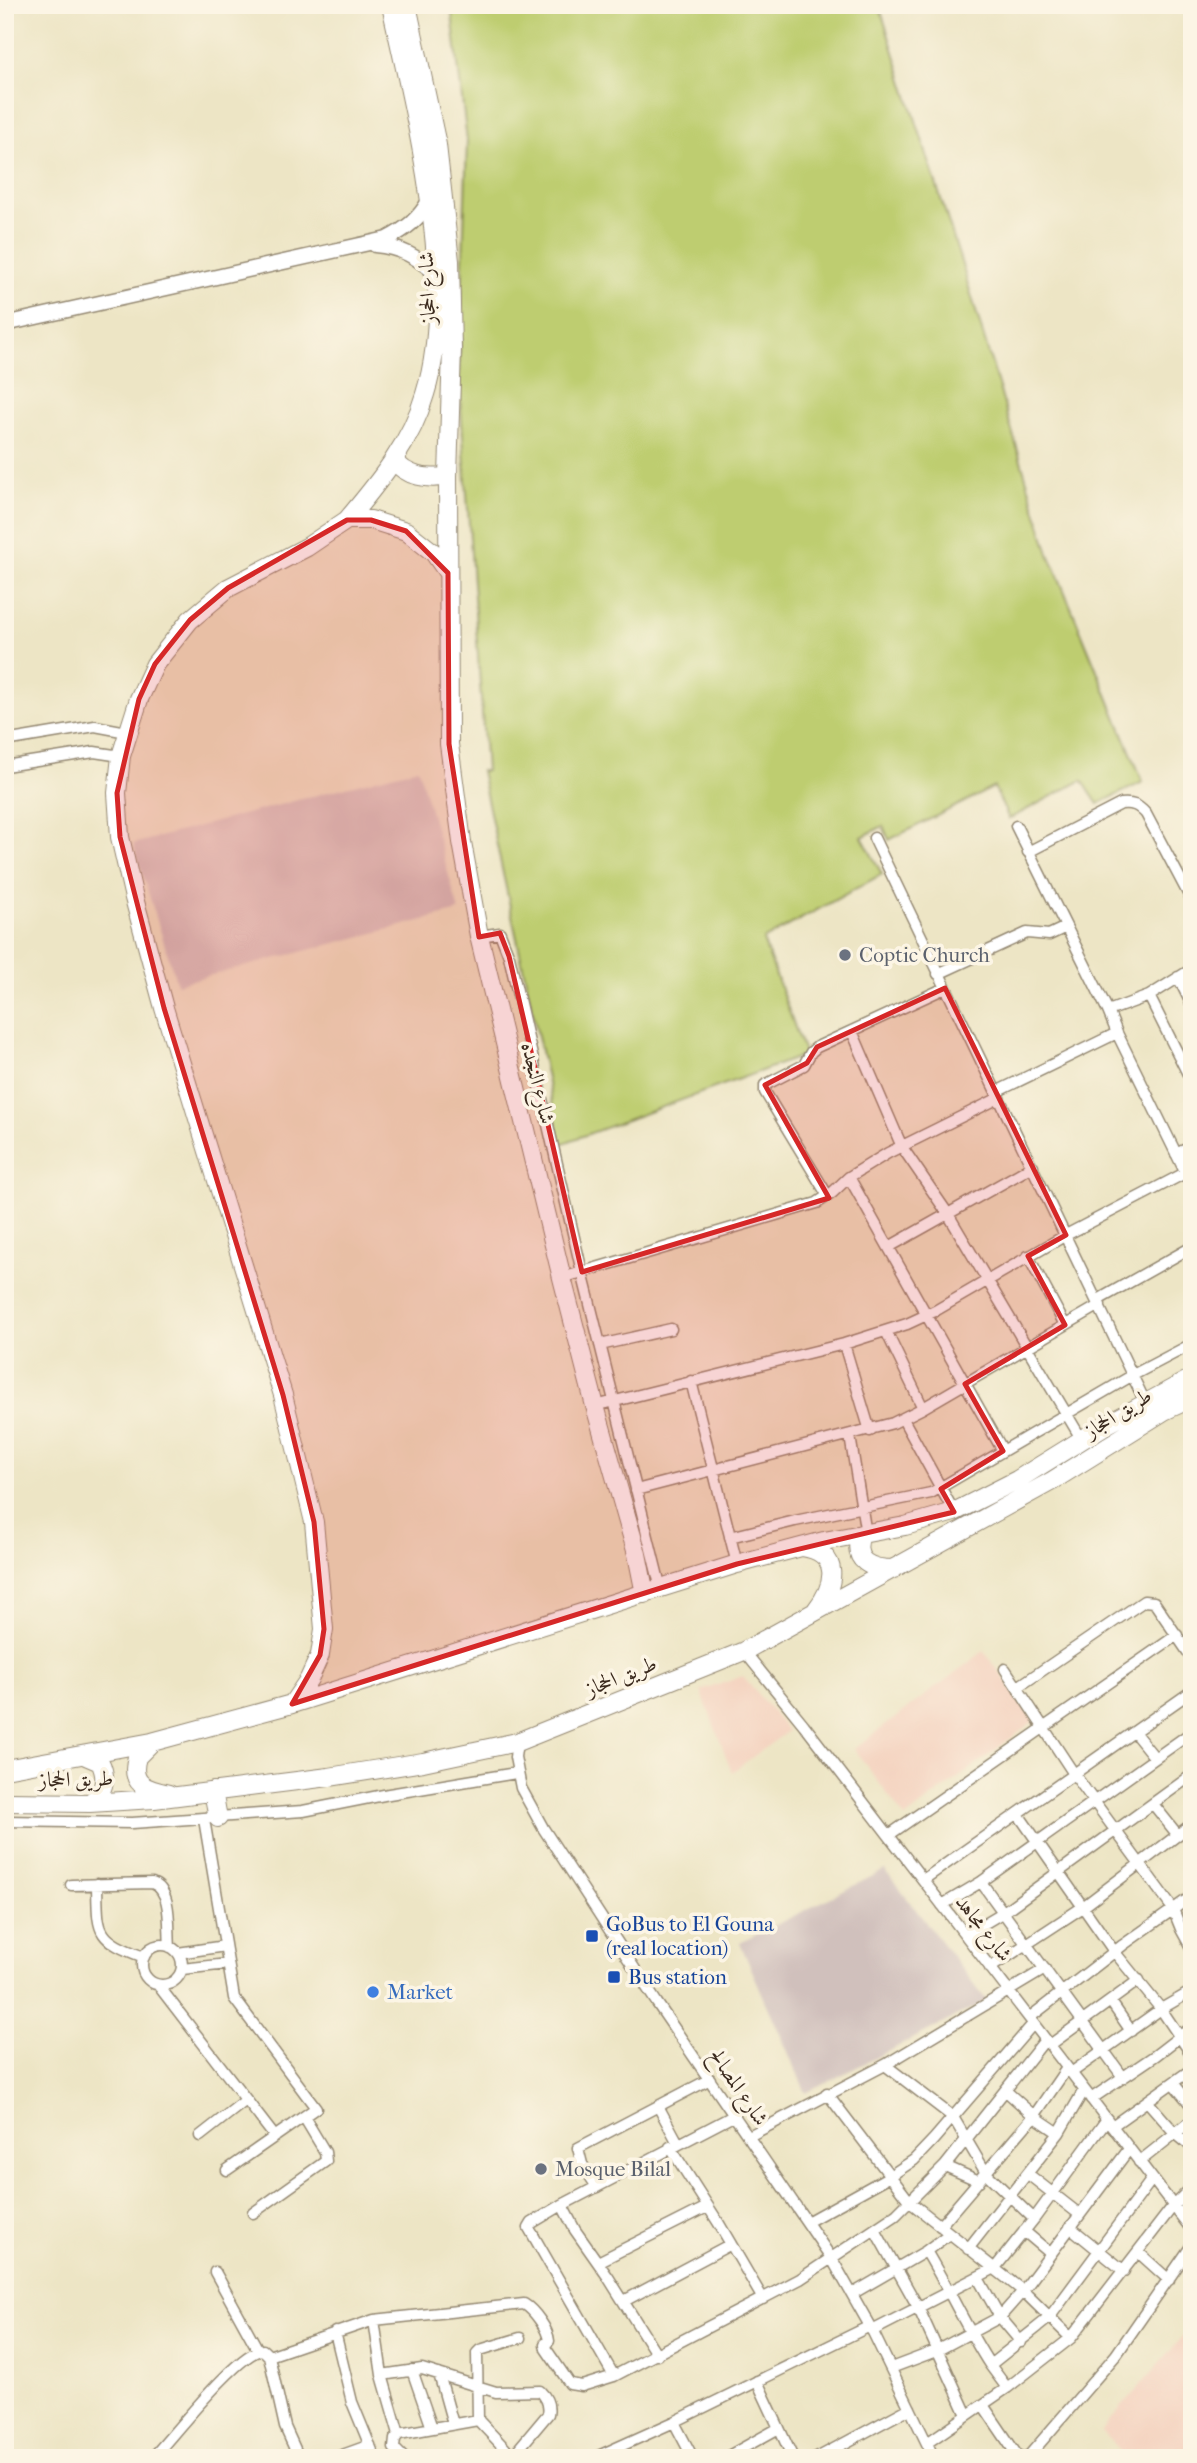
<svg xmlns="http://www.w3.org/2000/svg" width="1197" height="2463" viewBox="0 0 1197 2463" font-family="'IM FELL French Canon',Amiri,serif">
<style>
.built{fill:#f4d3c0}
.industrial{fill:#d0c0bc}
.green{fill:#becd6f;stroke:#7c7c46;stroke-width:2}
.lines{fill:none;stroke-linecap:round;stroke-linejoin:round}
.minor-casing{stroke:#948872;stroke-width:13}
.tertiary-casing{stroke:#948872;stroke-width:17}
.primary-casing{stroke:#948872;stroke-width:20}
.minor{stroke:#fff;stroke-width:10}
.tertiary{stroke:#fff;stroke-width:14}
.primary{stroke:#fff;stroke-width:18}
.marked{fill:#d62828;fill-opacity:0.2;stroke:#d62828;stroke-width:5;stroke-linejoin:round}
.worship-dot{fill:#6b7280;stroke:#fcf5e5;stroke-width:2.5}
.transit-dot{fill:#1a4fb4;stroke:#fcf5e5;stroke-width:2.5}
.shop-dot{fill:#3f7fe0;stroke:#fcf5e5;stroke-width:2.5}
.labels{text-anchor:middle;dominant-baseline:central;stroke-width:7;stroke-linejoin:round;paint-order:stroke}
.street-label{font-size:21px;fill:#3b2a1e;stroke:#fcf5e5}
.worship-label{font-size:21px;fill:#5b616d;stroke:#fcf5e5;text-anchor:start}
.transit-label{font-size:21px;fill:#164399;stroke:#fcf5e5;text-anchor:start}
.shop-label{font-size:21px;fill:#366cbe;stroke:#fcf5e5;text-anchor:start}
</style>
<rect width="100%" height="100%" fill="#fcf5e5"/>
<filter id="ink" filterUnits="userSpaceOnUse"><feTurbulence type="fractalNoise" baseFrequency=".0143" numOctaves="2"/><feDisplacementMap in="SourceGraphic" scale="14" xChannelSelector="R" yChannelSelector="G"/><feConvolveMatrix kernelMatrix="1 2 1 2 8 2 1 2 1" color-interpolation-filters="sRGB"/></filter>
<filter id="wash" filterUnits="userSpaceOnUse"><feTurbulence type="fractalNoise" baseFrequency=".00686" numOctaves="4" result="noise"/><feDisplacementMap in="SourceGraphic" scale="28" xChannelSelector="R" yChannelSelector="G"/><feGaussianBlur stdDeviation="1.57" result="paint"/><feColorMatrix in="noise" values="0 0 0 0 0 0 0 0 0 0 0 0 0 0 0 0 0 1.4 0 .05"/><feComposite in="paint" operator="in"/></filter>
<g filter="url(#wash)">
<rect width="100%" height="100%" fill="#ede5c5"/>
<path class="built" d="M984 1651 1035 1720 905 1818 854 1749Z
M743 1676 788 1731 732 1772 701 1691Z
M1192 2326V2458H1127L1101 2431Z"/>
<path class="industrial" d="M418 768 459 911 177 984 133 844Z
M885 1870 987 2001 806 2093 740 1943Z"/>
<path class="green" d="M451 5H879L963 268 1049 554 1143 782 1098 804 1082 780 1009 819 994 787 889 840 883 826 862 837 882 874 763 940 805 1055 561 1144 481 771H486L459 379 467 141Z"/>
</g>
<g filter="url(#ink)">
<g class="lines">
<g class="minor-casing">
<path id="minor" d="M5 741 95 726 127 732
M5 766 94 752 121 756
M1016 826 1108 1011 1117 1033 1192 1186
M874 838 1146 1404
M1028 852 1121 804C1133 803 1138 805 1146 814L1192 901
M479 936 500 933 509 956 582 1272 661 1589
M938 974 1027 933 1049 935 1066 927
M1178 977 1192 1005
M1149 996 1192 1082
M1108 1011 1149 996 1192 969
M852 1031 902 1147 948 1214 1082 1440
M996 1092 1117 1033
M1176 1154 1192 1146
M849 1177 1003 1451
M828 1196 765 1092V1085L804 1065 811 1052 817 1047 945 988
M889 1247 1033 1166
M1028 1256 1065 1325
M562 1278 817 1203 832 1193 849 1177 888 1153 999 1098
M1098 1300 1192 1247
M886 1331 923 1408
M844 1344 870 1431
M600 1345 671 1329
M691 1381 737 1564
M595 1406 844 1344 907 1324 935 1311 1066 1235 1185 1173
M903 1419 954 1512
M850 1436 866 1534
M636 1490 893 1423 923 1408 1100 1305
M730 1537 795 1521 931 1493 1133 1375 1192 1344
M744 1651 804 1725 1192 2230
M1005 1669 1074 1774 1173 1909 1181 1929 1192 1949
M1018 1687 1144 1601 1154 1602 1192 1658
M1134 1732 1155 1758
M517 1742 515 1757 521 1788 543 1828 657 2003 832 2259 870 2326 934 2458
M1153 1804 1177 1834
M1018 1814 1113 1950 1161 2009 1192 2055
M204 1819 234 1998 316 2108 227 2170
M5 1821 132 1823 303 1811 389 1794 516 1773
M889 1835 1177 1635
M923 1880 1192 1691
M981 1882 1123 2077
M97 1884C98 1933 95 1939 144 1957
M71 1885 152 1883C173 1890 168 1928 170 1947
M942 1905 981 1882 1192 1732
M965 1935 1002 1913 1192 1775
M142 1965a20 20 0 1 1 40 0a20 20 0 1 1-40 0Z
M178 1953 225 1946
M990 1968 1083 1907 1192 1824
M182 1969 228 1964
M158 1985 275 2137
M1111 2002 1131 2031
M1029 2018 1123 1945 1192 1896
M1050 2045 1139 1980
M885 2065 953 2117 986 2173 1034 2219
M1071 2073 1161 2009 1192 1991
M1173 2083 1192 2106
M1006 2091 1034 2116 1059 2133
M827 2093 910 2202 1023 2291 1071 2338
M1091 2099 1156 2055 1192 2027
M1147 2101 1175 2133 1192 2147
M658 2106 678 2143
M1112 2126 1192 2069
M200 2136 246 2100
M749 2136 885 2065 1045 1969
M670 2147 718 2222 763 2299
M1139 2162 1192 2120
M945 2166 979 2181
M1028 2174 1079 2214
M597 2187 582 2164 578 2148 710 2079
M562 2205 532 2223 529 2228 614 2376
M253 2213 326 2161 325 2152 304 2117
M807 2222 890 2176 914 2160 934 2139 1033 2024
M940 2226 1034 2116 1067 2068
M1070 2227 1124 2271
M875 2230 918 2307 967 2415
M1024 2231 1050 2253
M968 2249 1059 2133 1084 2090
M926 2251C949 2289 966 2328 990 2365L1049 2318 1152 2179
M1138 2252 1169 2280
M598 2262 707 2207
M215 2272 258 2350
M978 2278 1000 2317 1021 2342
M852 2294 926 2251 949 2234
M624 2301 731 2244
M374 2320 382 2375 399 2434
M872 2331 995 2268 1034 2219 1107 2119
M335 2332 352 2402 375 2458
M657 2355 608 2277 575 2230 562 2205 735 2115
M269 2356 374 2320 524 2304C534 2310 548 2329 549 2341L545 2344 546 2349 570 2384 582 2386 614 2376 800 2279 896 2215 945 2166 1045 2040
M990 2365 1007 2388
M891 2368 936 2351 1000 2317 1023 2291 1129 2149
M412 2370 432 2428
M439 2374 453 2424
M382 2375 422 2369 496 2392 540 2391C546 2397 550 2405 548 2414L511 2458
M757 2381 793 2458
M983 2405 1019 2458
M478 2420 477 2353 480 2350 520 2338
M674 2422 693 2458
M927 2443 1007 2388 1071 2338 1173 2206 1192 2187
M394 2448 395 2439 399 2434 478 2420 514 2458
M394 2448 404 2458
M152 2458C172 2437 240 2350 263 2350L269 2356 285 2427 299 2458
M334 2458 370 2445
M594 2458 674 2422 870 2326
M725 2458 779 2428
M817 2458 910 2408
M1027 2458 1116 2355 1192 2245"/>
</g>
<g class="tertiary-casing">
<path id="tertiary" d="M375 245C400 247 418 257 436 274
M5 324 387 239C406 229 419 219 429 201"/>
</g>
<g class="primary-casing">
<path id="primary" d="M407 5 437 145 450 261 452 349 448 476 449 744 462 842 479 936 562 1278 595 1406 637 1554 645 1594
M394 460C406 477 429 480 448 476
M347 520C379 482 411 443 425 394 459 285 415 115 391 5
M861 1534C851 1562 871 1569 894 1569
M803 1547C842 1553 835 1586 816 1610
M292 1704 309 1679 320 1655 324 1629 314 1522 283 1395 164 1008 134 898 120 837 117 793 121 756 139 699 155 664 190 620 228 588 307 547 347 520H371L406 531 434 553 448 573
M152 1742 137 1757C129 1785 146 1789 169 1794
M86 1756 100 1762C108 1779 105 1791 90 1803
M5 1769 152 1742 292 1704 737 1564 824 1541 905 1526 954 1512 1017 1480 1104 1426 1192 1378
M213 1791 218 1818
M5 1802 90 1803 154 1799 329 1777 423 1762 517 1742 744 1651 1052 1481 1164 1411 1192 1398"/>
</g>
<use href="#minor" class="minor"/>
<use href="#tertiary" class="tertiary"/>
<use href="#primary" class="primary"/>
</g>
</g>
<path class="marked" d="M347 520H371L406 531 448 573 449 744 479 937 500 933 509 956 582 1272 829 1198 765 1085 807 1063 817 1047 945 988 1066 1235 1028 1256 1065 1325 965 1384 1003 1451 941 1489 954 1512 737 1564 292 1704 320 1655 324 1629 314 1522 283 1395 164 1008 120 837 117 793 139 699 155 664 190 620 228 588Z"/>
<g class="worship-dot">
<circle cx="845" cy="955" r="7"/>
<circle cx="541" cy="2169" r="7"/>
</g>
<g class="transit-dot">
<rect x="585" y="1929" width="14" height="14" rx="3.5"/>
<rect x="607" y="1970" width="14" height="14" rx="3.5"/>
</g>
<circle class="shop-dot" cx="373" cy="1992" r="7"/>
<g class="labels">
<g class="street-label">
<text transform="translate(427 288) rotate(-92)">شارع الحجاز</text>
<text transform="translate(538 1083) rotate(76)">شارع النجده</text>
<text transform="translate(1118 1413) rotate(-32)">طريق الحجاز</text>
<text transform="translate(621 1676) rotate(-22)">طريق الحجاز</text>
<text transform="translate(76 1779) rotate(-1)">طريق الحجاز</text>
<text transform="translate(984 1928) rotate(52)">شارع مجاهد</text>
<text transform="translate(739 2087) rotate(56)">شارع المصالح</text>
</g>
<g class="worship-label">
<text x="859" y="955">Coptic Church</text>
<text x="555" y="2169">Mosque Bilal</text>
</g>
<g class="transit-label">
<text x="606" y="1924">GoBus to El Gouna<tspan x="606" dy="24">(real location)</tspan></text>
<text x="628" y="1977">Bus station</text>
</g>
<g class="shop-label">
<text x="387" y="1992">Market</text>
</g>
</g>
<rect width="1197" height="2463" fill="none" stroke="#fcf5e5" stroke-width="28"/>
</svg>
